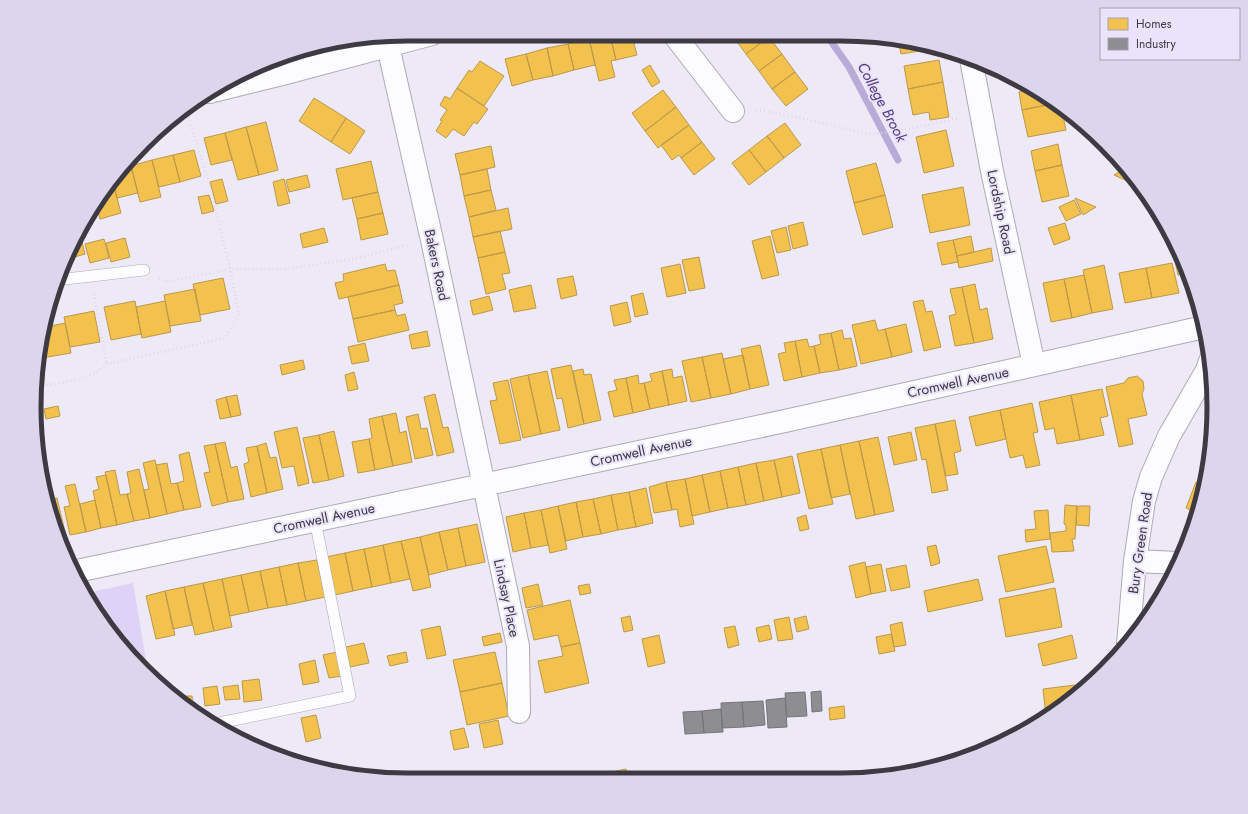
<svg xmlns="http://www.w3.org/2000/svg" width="1248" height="814" viewBox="0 0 1248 814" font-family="Jost,sans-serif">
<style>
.green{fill:#ded3f7}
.homes{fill:#f2c14e;stroke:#bc984b}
.industry{fill:#8d8d92;stroke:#75747a}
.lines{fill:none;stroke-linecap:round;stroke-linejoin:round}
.stream{stroke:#b8abd7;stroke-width:7}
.service-casing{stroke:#aeaab5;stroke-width:12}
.minor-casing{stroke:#aeaab5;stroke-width:24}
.path{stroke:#dcdbdf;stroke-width:2.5;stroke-dasharray:1 3;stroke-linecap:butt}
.service{stroke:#fcfcfe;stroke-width:11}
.minor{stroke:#fcfcfe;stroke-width:22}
.labels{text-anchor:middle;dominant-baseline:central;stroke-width:4;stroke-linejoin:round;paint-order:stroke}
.street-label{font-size:14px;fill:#3d3a43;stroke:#eae4fb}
.water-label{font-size:15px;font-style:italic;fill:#553b82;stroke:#eae4fb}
.rim{fill:none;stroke:#3d3a43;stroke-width:5}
</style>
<rect width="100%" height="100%" fill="#ede9f6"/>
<path class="green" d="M133 583 148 672 97 614 87 593Z"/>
<path class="homes" d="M601 35H610L616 60 611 61 615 77 599 81 589 38Z
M610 35 632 36 637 55 616 60Z
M733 36H768L769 37 746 54Z
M769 37 782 54 759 71 746 54Z
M589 38 595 65 574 70 568 44Z
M898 39 932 49 901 54Z
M568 44 574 70 553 76 547 48Z
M547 48 553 76 533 80 526 54Z
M526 54 533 80 512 86 505 59Z
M782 54 795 72 772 89 759 71Z
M939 60 943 82 908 89 904 66Z
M480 61 504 76 484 106 457 88 469 70 472 72Z
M650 65 660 82 652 87 642 70Z
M795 72 808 89 786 106 772 89Z
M943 82 949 117 930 120 929 112 913 115 908 89Z
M457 88 488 109 477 124 474 122 464 136 453 129 446 138 436 131 442 121 440 120 447 110 440 105 445 96 450 99Z
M663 90 676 107 645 131 632 113Z
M1028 90 1051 104 1022 110 1019 92Z
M314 98 346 118 331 142 299 121Z
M1051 104 1062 111 1066 130 1028 137 1022 110Z
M676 107 689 125 658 148 645 131Z
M346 118 365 131 350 154 331 142Z
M266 122 278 170 259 175 246 127Z
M785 123 801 145 784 158 767 136Z
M689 125 702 142 681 158 679 155 672 160 661 145Z
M246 127 259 175 238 180 225 133Z
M946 130 954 166 924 173 916 137Z
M225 133 232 160 211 165 204 138Z
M767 136 784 158 766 172 749 150Z
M702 142 715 159 694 175 681 158Z
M1058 144 1062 165 1035 171 1031 151Z
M491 146 495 167 460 175 455 154Z
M194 150 201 176 180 182 173 155Z
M749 150 766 172 749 185 732 163Z
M173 155 180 182 159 187 152 160Z
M152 160 161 197 140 202 131 166Z
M371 161 378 192 343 200 336 169Z
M876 163 885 195 854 203 846 171Z
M1062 165 1069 196 1042 202 1035 171Z
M131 166 138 193 117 198 112 179 124 167Z
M1126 168 1137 180 1141 187 1114 175Z
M487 169 491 190 464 196 460 175Z
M307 175 310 187 289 192 286 180Z
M112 179 121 213 100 219 97 207Z
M222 179 228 201 216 204 210 182Z
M284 179 290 203 278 206 273 182Z
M963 187 970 225 930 233 922 195Z
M491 190 496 210 469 217 464 196Z
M378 192 383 213 357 219 352 198Z
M209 195 214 211 202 214 198 197Z
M885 195 893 227 863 235 854 203Z
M1075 198 1096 207 1083 215Z
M1074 200 1081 214 1066 221 1059 207Z
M508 208 512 229 473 237 469 217Z
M383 213 388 234 361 240 357 219Z
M803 222 808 245 793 249 788 226Z
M1065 223 1070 239 1054 245 1048 228Z
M786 227 791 250 777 253 771 231Z
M324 228 328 242 303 248 300 234Z
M500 231 505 252 478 258 473 237Z
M770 236 779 275 762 279 752 241Z
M971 236 974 252 957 256 953 240Z
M81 238 85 254 71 258 70 256 80 239Z
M125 238 130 257 111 262 106 243Z
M104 239 109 258 90 263 85 244Z
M953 240 958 262 942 265 937 243Z
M991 248 993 261 959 268 957 256Z
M505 252 510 273 502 274 506 289 486 294 478 258Z
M1180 255 1187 273 1178 275 1174 256Z
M699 257 705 288 689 291 682 260Z
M1172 263 1179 293 1152 298 1146 268Z
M385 264 387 271 395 270 399 285 339 299 335 283 344 281 343 274Z
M680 264 686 293 667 297 661 268Z
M1104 265 1113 309 1092 313 1083 270Z
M1146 268 1152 298 1125 303 1119 273Z
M1084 275 1092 313 1072 318 1064 279Z
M573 276 577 295 561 299 557 279Z
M223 278 230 309 200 315 193 284Z
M1064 279 1072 318 1051 322 1043 283Z
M975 284 980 310 987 308 993 339 974 343 962 287Z
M399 285 403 303 394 305 395 310 353 319 348 297Z
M531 285 536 308 514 312 509 290Z
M962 287 974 343 955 346 949 316 956 314 950 289Z
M195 289 201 321 170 326 164 295Z
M643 293 648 314 635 317 631 296Z
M489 296 493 310 473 315 470 301Z
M923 300 926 312 932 311 941 347 924 351 913 302Z
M135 301 141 334 111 340 104 307Z
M165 301 171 332 142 338 136 307Z
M627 302 631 322 614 326 610 306Z
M395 310 397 316 405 314 409 330 358 342 353 319Z
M94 311 100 342 70 347 64 317Z
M875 320 878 331 885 329 892 357 861 364 852 325Z
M65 323 71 353 42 358 41 351 46 327Z
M906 324 912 352 892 357 885 329Z
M842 330 844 339 851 338 857 366 839 370 831 333Z
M427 331 430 346 412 349 409 335Z
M831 333 839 370 820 373 814 346 821 344 819 335Z
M807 339 809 347 814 346 820 373 802 377 795 341Z
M795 341 802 377 784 381 778 354 786 352 784 343Z
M365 343 369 361 352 364 348 347Z
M760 345 769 385 750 389 741 349Z
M722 353 731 394 711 398 702 357Z
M743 355 750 389 731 394 723 359Z
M702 357 711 398 691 402 682 361Z
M303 360 305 369 282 375 280 365Z
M571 365 584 424 568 428 562 398 557 399 551 369Z
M583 369 584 375 591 374 601 420 584 424 573 371Z
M672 369 673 378 682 376 687 401 669 405 662 371Z
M547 371 560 430 541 434 528 375Z
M662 371 669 405 650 409 644 383 652 381 650 374Z
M354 372 358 389 348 391 345 375Z
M528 375 541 434 523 438 510 379Z
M638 375 639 384 644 383 650 409 633 413 626 378Z
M1137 376 1143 381 1144 389 1142 394 1147 415 1128 419 1133 444 1119 447 1106 387 1124 383 1128 378Z
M626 378 633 413 614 417 608 392 617 390 614 380Z
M508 380 521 440 500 444 490 401 497 400 493 383Z
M1102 389 1108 416 1100 418 1104 435 1080 440 1071 395Z
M435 394 443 428 448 427 454 452 437 456 424 397Z
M237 395 241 415 231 417 226 397Z
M1071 395 1080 440 1057 444 1054 428 1045 430 1039 402Z
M226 397 231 417 220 419 216 400Z
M1032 403 1038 432 1033 433 1040 465 1026 468 1023 455 1010 458 1000 410Z
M58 406 60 416 46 419 44 409Z
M1000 410 1006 439 976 446 969 417Z
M396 413 400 433 406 431 412 462 393 466 382 416Z
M418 414 421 429 427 428 433 455 415 459 406 417Z
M382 416 393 466 375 470 369 439 372 438 369 419Z
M955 420 961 451 954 453 958 474 946 476 935 424Z
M935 424 948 490 932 493 926 459 922 460 915 428Z
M297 427 309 483 298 486 294 466 282 468 274 432Z
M334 431 344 476 329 480 319 435Z
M911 432 917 460 894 465 888 437Z
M319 435 329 480 313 483 303 438Z
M878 437 894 511 875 515 859 441Z
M369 439 375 470 358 473 352 442Z
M859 441 875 515 856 519 840 445Z
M225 442 231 468 237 466 244 499 228 502 215 444Z
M266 443 270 458 276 457 283 489 267 493 257 446Z
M215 444 228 502 212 506 204 473 210 472 204 446Z
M840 445 850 494 831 498 821 449Z
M257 446 267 493 251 497 244 464 249 462 246 448Z
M821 449 833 504 809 509 797 454Z
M189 452 201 507 184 510 177 483 184 481 179 455Z
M792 456 800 493 782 497 774 460Z
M155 460 167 514 150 518 144 490 149 489 143 463Z
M774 460 782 497 764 501 756 463Z
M167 463 171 484 177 483 184 510 167 514 156 465Z
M756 463 764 501 746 505 738 467Z
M738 467 746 505 728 508 720 471Z
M139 469 150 518 134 521 127 494 131 493 127 472Z
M115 470 120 495 127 494 134 521 117 525 105 472Z
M720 471 728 508 710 512 702 475Z
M106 475 117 525 101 528 93 491 99 489 96 477Z
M702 475 710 512 692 516 685 479Z
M685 479 694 524 680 527 677 509 672 510 666 482Z
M666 482 672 510 654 513 649 487Z
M1196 482 1204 486 1197 513 1186 508Z
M75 484 86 532 70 535 64 507 70 506 65 486Z
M646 488 653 523 636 527 629 492Z
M50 489 52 499 57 498 66 536 62 537 47 503 45 490Z
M629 492 636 527 618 530 611 495Z
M611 495 618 530 601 534 593 499Z
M593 499 601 534 583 537 576 502Z
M95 500 101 528 86 532 80 504Z
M576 502 583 537 566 541 558 506Z
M1065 505 1077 506 1075 539H1072L1074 551 1052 552 1050 533 1066 531V525L1064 524Z
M558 506 567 549 550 553 541 510Z
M1077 506H1090L1089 526 1076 525Z
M541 510 548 545 531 548 524 513Z
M1048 510 1050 539 1026 542 1025 530 1036 529 1034 511Z
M524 513 531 548 513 552 506 517Z
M806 515 809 529 800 531 797 518Z
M477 524 485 562 466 566 458 528Z
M458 528 466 566 448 570 439 532Z
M439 532 448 570 429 575 420 537Z
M420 537 431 587 413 591 401 541Z
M401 541 410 579 391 583 383 545Z
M383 545 391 583 372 587 364 549Z
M936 545 940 563 931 566 927 547Z
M1046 546 1054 582 1006 592 998 556Z
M364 549 372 587 353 591 345 553Z
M345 553 353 591 335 595 326 557Z
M317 560 325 597 306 601 298 563Z
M865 562 871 594 856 598 849 566Z
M298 563 306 601 287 605 279 567Z
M881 564 886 591 871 594 866 567Z
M906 565 910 587 891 591 886 569Z
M279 567 287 605 268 608 260 571Z
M260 571 268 608 249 612 241 575Z
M241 575 249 612 230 616 222 579Z
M222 579 232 627 214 631 203 583Z
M978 579 983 600 928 612 924 591Z
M203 583 214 631 195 635 184 587Z
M538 584 543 605 526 608 522 588Z
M589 584 591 593 580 595 578 586Z
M184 587 192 625 173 629 165 591Z
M1055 588 1062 627 1006 637 999 599Z
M165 591 175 635 156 639 146 596Z
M570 600 580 643 561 647 558 635 534 640 527 610Z
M630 616 633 630 624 632 621 618Z
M806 616 809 629 797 632 794 619Z
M789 617 793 639 778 641 774 620Z
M902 622 906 645 894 647 890 625Z
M769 625 772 639 759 642 756 628Z
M440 626 446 655 427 659 421 630Z
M735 626 739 645 728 648 724 628Z
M500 633 502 642 484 646 482 637Z
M891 634 895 651 879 654 876 637Z
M659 635 665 663 648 667 642 639Z
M1072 635 1077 658 1043 666 1038 644Z
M364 643 369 663 350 667 346 647Z
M580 643 589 683 545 693 538 661 563 656 561 647Z
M337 652 342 676 329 678 323 655Z
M406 652 408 662 390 666 387 656Z
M495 652 502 683 460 692 453 660Z
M315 660 319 682 303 685 299 664Z
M259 679 262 700 244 702 242 681Z
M502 683 509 716 467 725 460 692Z
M238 685 240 699 225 700 223 687Z
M1075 685 1076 695 1068 703 1046 716 1043 689Z
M217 686 220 704 205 706 203 688Z
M183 696H192L193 707 183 701Z
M844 706 845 718 830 720 829 708Z
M316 715 321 738 306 742 301 718Z
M498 720 503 744 484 748 479 724Z
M464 728 469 747 454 750 450 731Z
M626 769 628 778H594L593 776Z
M769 774V779H748V776Z"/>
<path class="industry" d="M821 691 822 711 812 712 811 692Z
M805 692 807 716 787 717 785 693Z
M785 698 787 727 768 728 766 700Z
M763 701 765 725 744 727 742 702Z
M742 702 744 727 722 728 721 703Z
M721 709 723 732 704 733 702 711Z
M702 711 704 733 685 734 683 712Z"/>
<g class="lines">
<path class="stream" d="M828 37 849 67 898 160"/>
<g class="service-casing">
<path id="service" d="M57 280 144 270
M219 723 350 696 315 520"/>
</g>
<g class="minor-casing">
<path id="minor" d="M675 36 733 111
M388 46 432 240 518 646 519 712
M971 59 992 171 1034 365
M209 92 282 74 432 34
M1135 561 1178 563
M77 571 785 421 1204 327
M1128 644 1135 561 1144 501 1151 477 1169 436 1207 370 1210 361"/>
</g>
<path class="path" d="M756 110H761L815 121 867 134 893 132 959 118
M159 278 168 282 230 269H285L353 259 409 245
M94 294 107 364
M35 387C57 383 91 381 107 364L225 338 239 314 230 269 208 179 186 110"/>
<use href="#service" class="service"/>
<use href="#minor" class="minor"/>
</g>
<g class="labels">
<g class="street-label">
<text transform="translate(1001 212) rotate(78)">Lordship Road</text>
<text transform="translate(437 265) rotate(78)">Bakers Road</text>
<text transform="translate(958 382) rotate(-12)">Cromwell Avenue</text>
<text transform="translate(641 451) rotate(-12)">Cromwell Avenue</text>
<text transform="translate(324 518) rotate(-12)">Cromwell Avenue</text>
<text transform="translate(1140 543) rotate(-82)">Bury Green Road</text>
<text transform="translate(507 598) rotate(78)">Lindsay Place</text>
</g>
<g class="water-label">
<text transform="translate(882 102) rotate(62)">College Brook</text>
</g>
</g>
<path d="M0 0H1248V814H0ZM407 41H841A366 366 0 0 1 1207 407V407A366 366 0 0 1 841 773H407A366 366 0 0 1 41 407V407A366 366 0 0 1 407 41Z" fill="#dcd6ec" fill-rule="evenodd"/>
<path class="rim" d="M407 41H841A366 366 0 0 1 1207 407V407A366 366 0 0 1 841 773H407A366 366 0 0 1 41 407V407A366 366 0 0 1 407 41Z"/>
<rect x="1100" y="8" width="140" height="52" fill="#eae4fb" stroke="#a5a0b1"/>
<rect x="1108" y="18" width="20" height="12" fill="#f2c14e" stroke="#a5a0b1"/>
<text x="1136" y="28" font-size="12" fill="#3d3a43">Homes</text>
<rect x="1108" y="38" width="20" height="12" fill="#8d8d92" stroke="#a5a0b1"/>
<text x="1136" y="48" font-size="12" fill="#3d3a43">Industry</text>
</svg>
